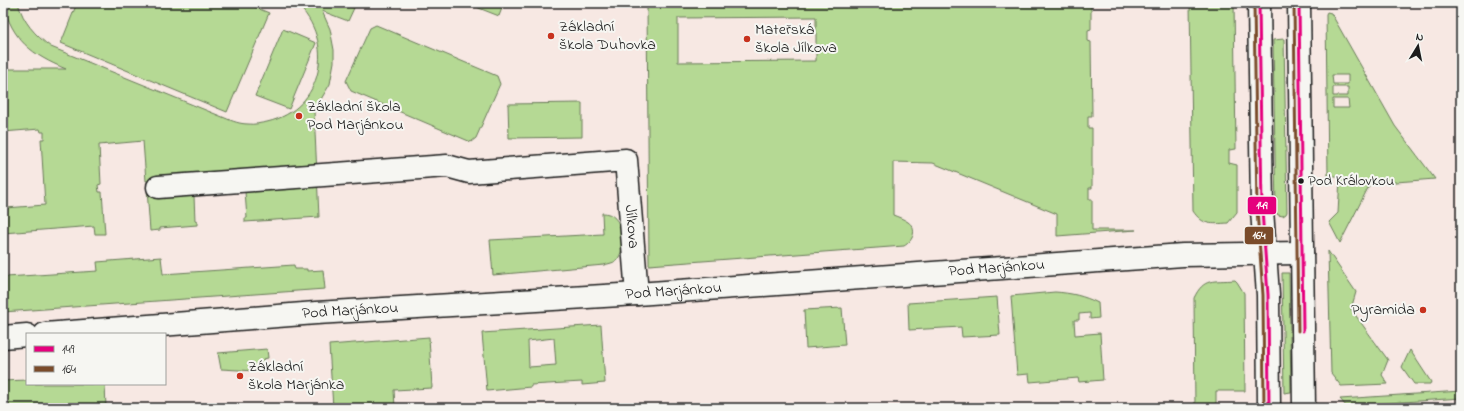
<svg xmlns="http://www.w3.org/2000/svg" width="1464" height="411" viewBox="0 0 1464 411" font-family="'Indie Flower',sans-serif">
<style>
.green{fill:#b5d994;stroke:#687a58;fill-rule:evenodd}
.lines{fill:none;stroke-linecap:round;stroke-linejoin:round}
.minor-casing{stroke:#1c1c1c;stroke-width:25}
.major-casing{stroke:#1c1c1c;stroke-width:25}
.minor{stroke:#f6f6f2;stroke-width:22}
.major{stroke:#f6f6f2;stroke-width:22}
.bus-1-casing{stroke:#f6f6f2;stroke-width:6}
.bus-2-casing{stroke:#f6f6f2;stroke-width:6}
.bus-1{stroke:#e5007d;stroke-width:3}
.bus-2{stroke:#7a4b2a;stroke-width:3}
.poi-dot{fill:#c8321e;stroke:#f6f6f2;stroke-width:1.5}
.bus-dot{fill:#1c1c1c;stroke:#f6f6f2;stroke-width:1.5}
.labels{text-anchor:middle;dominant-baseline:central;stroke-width:4;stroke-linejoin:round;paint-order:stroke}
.bus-label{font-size:15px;fill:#1c1c1c;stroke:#f6f6f2;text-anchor:start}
.poi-label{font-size:16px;fill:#1c1c1c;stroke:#f6f6f2;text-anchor:start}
.street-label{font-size:16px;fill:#1c1c1c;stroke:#f6f6f2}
.line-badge{stroke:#f6f6f2;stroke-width:1.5}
.badge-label{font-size:11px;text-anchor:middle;font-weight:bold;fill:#fff}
</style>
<rect width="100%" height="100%" fill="#f7e8e3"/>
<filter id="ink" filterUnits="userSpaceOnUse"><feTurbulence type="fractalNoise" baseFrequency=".025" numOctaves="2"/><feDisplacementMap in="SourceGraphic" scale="8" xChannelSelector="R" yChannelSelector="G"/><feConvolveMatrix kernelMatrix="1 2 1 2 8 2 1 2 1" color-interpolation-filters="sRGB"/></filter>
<g filter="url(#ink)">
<path class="green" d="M3 3H18C23 22 35 35 51 47L225 118C232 121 240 124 248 124 254 125 261 123 267 122 324 109 336 41 296 3H342L354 8 348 21 322 11 330 29 334 50V62L330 84 314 111 319 217 245 222V218H247L245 192 194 196 195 221 197 222V225L160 228V230L150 231 147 189H150L149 181H146L143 141 99 145 101 184 98 185 99 192H102L105 234H95L94 226 3 233 6 277 98 271 97 262 161 257 163 274 294 265 295 269H307V271L323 270 325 289 3 312V156L6 208 45 205 41 139H44V132H41L40 129 3 132V69H66C32 55 12 40 3 3Z
M77 3H245L269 13 227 112 61 43Z
M466 3H504L499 16Z
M647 3H1091V29L1088 30V41L1091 42 1092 116H1088V128H1092V188H1089V199H1092V230H1136L1057 236V214L933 163 893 162V215C898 217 904 219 908 222 918 229 913 241 904 246L649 265ZM816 17V61L678 62V18Z
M1190 3H1234L1236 149 1229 150V163L1237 165V212L1228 223C1212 224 1203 226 1193 211Z
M1327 12 1331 13 1395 126 1435 179 1370 184 1340 243 1329 222 1338 213 1340 178 1338 176H1328L1326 14ZM1332 75H1348V84H1333ZM1333 87H1348V96H1333ZM1333 99H1348L1349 108H1333Z
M376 25 497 76 500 84 476 138 471 142 351 91 346 81 370 28Z
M283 29 316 43 289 109 255 96Z
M1284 39 1287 212 1286 214 1283 216 1278 215 1276 212 1273 40Z
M582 103V137L509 138 508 104Z
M602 213C624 212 628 249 616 261 613 263 607 264 604 265L493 275 490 240 603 234Z
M1328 251 1356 292 1351 309 1388 360 1382 375 1388 384 1341 386 1331 373Z
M1282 273H1289L1291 392 1284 393Z
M1235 280 1237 282 1244 293 1245 391H1216V408H1195L1194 298C1204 277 1213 282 1235 280Z
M1055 292C1071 293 1084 296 1098 303L1099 318 1090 319V313L1079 314V320H1074L1075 335 1100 333 1103 380 1079 382 1078 378 1030 382 1029 374 1017 375 1011 296Z
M997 297 1000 335 962 337 961 327 909 330 908 303Z
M842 308 845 345 806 348 804 310Z
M601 325 605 383 582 385V382L531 385V387L487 391 482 333ZM554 338 556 365 529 367 528 341Z
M429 337 432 388 394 390 395 408H333L329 345Z
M267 349 268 358 263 359 264 371H256L221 369 218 353Z
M1410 350 1431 382 1430 384H1414L1402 367Z
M27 380V384H105L106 408H3V381Z
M1461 391V398L1346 406 1340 399Z"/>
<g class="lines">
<g class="minor-casing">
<g id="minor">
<path id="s1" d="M158 187 447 166 469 172 626 160 637 294"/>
<path id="s2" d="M45 334 316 313 637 294 1183 255 1302 253"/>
<path d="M3 337 27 335"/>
</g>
</g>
<g class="major-casing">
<path id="major" d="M1259 3 1262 210 1268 295 1269 408
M1299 3 1304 408"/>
</g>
<use href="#minor" class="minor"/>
<use href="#major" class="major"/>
<g class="bus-1-casing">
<path id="bus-1" d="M1259 3 1262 210 1268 295 1269 408
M1299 3 1303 331"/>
</g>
<g class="bus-2-casing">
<path id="bus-2" d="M1254 3 1257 210 1263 295 1264 408
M1294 3 1298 331"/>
</g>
<use href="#bus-1" class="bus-1"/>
<use href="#bus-2" class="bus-2"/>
</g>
</g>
<g class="poi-dot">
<circle cx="551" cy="36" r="4"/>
<circle cx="747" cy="39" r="4"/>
<circle cx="299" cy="116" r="4"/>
<circle cx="1423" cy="310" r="4"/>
<circle cx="240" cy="376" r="4"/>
</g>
<circle class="bus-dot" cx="1301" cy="181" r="3.5"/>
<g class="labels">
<g class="bus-label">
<text x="1308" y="181">Pod Královkou</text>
</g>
<g class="poi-label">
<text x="559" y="27">Základní<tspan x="559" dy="18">škola Duhovka</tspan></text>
<text x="755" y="30">Mateřská<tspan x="755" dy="18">škola Jílkova</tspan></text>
<text x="307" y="107">Základní škola<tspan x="307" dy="18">Pod Marjánkou</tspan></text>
<text x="1415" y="310" text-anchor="end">Pyramida</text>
<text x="248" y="367">Základní<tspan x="248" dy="18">škola Marjánka</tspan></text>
</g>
<g class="street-label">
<text stroke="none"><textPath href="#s1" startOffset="537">Jílkova</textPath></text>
<text stroke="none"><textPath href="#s2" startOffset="954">Pod Marjánkou</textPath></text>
<text stroke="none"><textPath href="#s2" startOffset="630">Pod Marjánkou</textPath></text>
<text stroke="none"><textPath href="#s2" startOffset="306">Pod Marjánkou</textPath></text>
</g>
</g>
<g class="line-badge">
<rect x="1247" y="196" width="30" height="19" rx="4" fill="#e5007d"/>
<rect x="1244" y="226" width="30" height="19" rx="4" fill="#7a4b2a"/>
</g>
<g class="badge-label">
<text x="1262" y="209">149</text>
<text x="1259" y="239">164</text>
</g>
<rect width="1464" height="411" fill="none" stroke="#f6f6f2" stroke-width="16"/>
<rect x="8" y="8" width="1448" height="395" fill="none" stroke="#1c1c1c" stroke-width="1.5" filter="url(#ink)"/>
<rect x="26" y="333" width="140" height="52" fill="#f6f6f2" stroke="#9f9f9c"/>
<rect x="34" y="346" width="20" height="6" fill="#e5007d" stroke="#9f9f9c"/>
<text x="62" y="353" font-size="12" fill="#1c1c1c">149</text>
<rect x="34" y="366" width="20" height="6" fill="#7a4b2a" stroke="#9f9f9c"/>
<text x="62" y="373" font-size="12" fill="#1c1c1c">164</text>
<g transform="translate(1418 46) rotate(10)" stroke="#f6f6f2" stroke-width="3" paint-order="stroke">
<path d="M0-3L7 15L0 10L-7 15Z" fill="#1c1c1c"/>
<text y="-6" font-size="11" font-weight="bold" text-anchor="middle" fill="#1c1c1c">N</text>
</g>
</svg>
